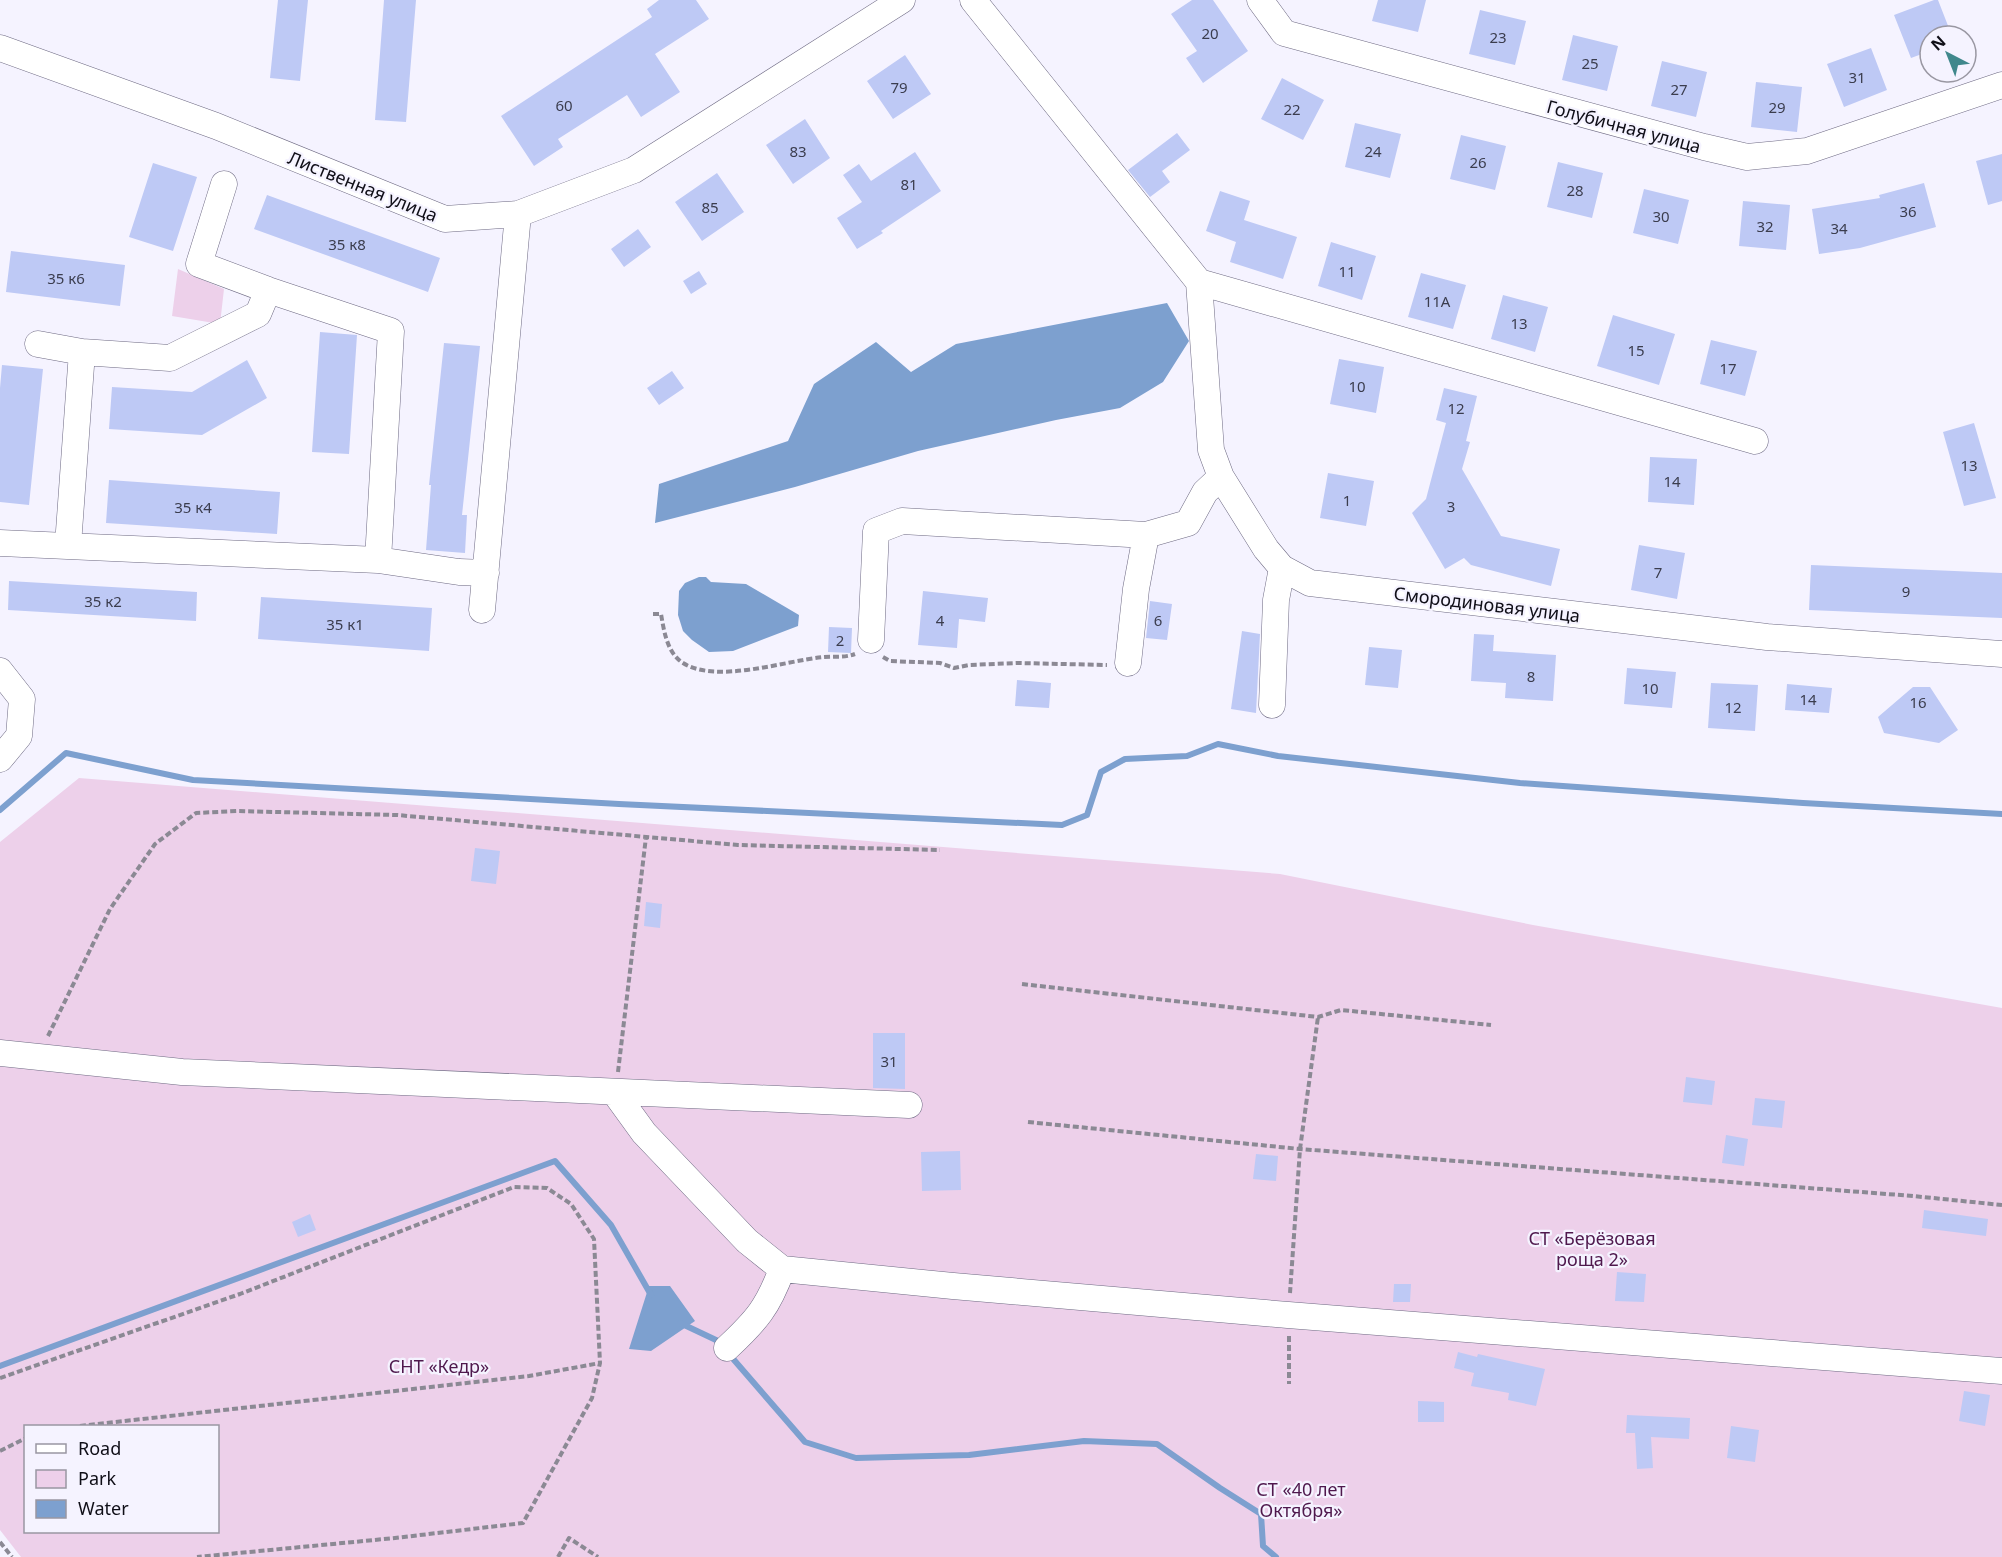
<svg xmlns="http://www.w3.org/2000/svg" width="2002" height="1557" viewBox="0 0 2002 1557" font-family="'Noto Sans',sans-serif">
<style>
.green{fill:#edd0ea;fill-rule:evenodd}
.water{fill:#7da0cf}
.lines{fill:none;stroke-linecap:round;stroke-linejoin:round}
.stream{stroke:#7da0cf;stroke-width:6}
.building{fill:#bec9f5}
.minor-casing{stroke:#6e6a83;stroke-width:27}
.path{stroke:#8b8994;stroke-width:4;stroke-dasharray:6 3;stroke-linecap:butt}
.minor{stroke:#fff;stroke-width:26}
.labels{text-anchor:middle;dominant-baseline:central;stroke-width:4.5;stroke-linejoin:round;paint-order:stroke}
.number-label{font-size:15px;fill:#3b3d4e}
.street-label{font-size:18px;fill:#0f0e17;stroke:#f5f3ff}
.park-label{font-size:18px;fill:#4f184d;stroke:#f5f3ff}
</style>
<rect width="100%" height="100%" fill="#f5f3ff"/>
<path class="green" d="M178 269 224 289 220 324 172 316Z
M79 778 1280 874 1533 925 2002 1008V1557H21L0 1530V842ZM26 1426H218V1532H26Z"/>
<path class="water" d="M1167 303 1189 341 1163 382 1120 408 1056 420 918 451 795 487 655 523 659 484 788 441 814 384 876 342 911 372 956 344Z
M699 577H706L711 582 746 584 799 615 798 626 733 651 709 652 692 640 683 631 678 615 679 591 685 583Z
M649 1286H670L695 1321 651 1351 629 1349Z"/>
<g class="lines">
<path class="stream" d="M0 810 66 753 193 780 619 804 1062 825 1087 815 1101 772 1125 759 1187 756 1218 744 1278 756 1520 783 1803 803 2002 814
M680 1323 716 1340 721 1346
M728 1353 805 1442 856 1458 969 1455 1084 1441 1157 1444 1220 1488 1261 1514 1263 1546 1276 1557
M0 1366 555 1161 611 1225 651 1295"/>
</g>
<path class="building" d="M278 0H308L300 81 270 78Z
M384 0H416L406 122 375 120Z
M659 0H696L709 19 655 54 680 92 641 117 627 95 558 139 563 147 534 166 501 116 652 17 647 9Z
M1192 0H1213L1248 51 1203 83 1186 58 1197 51 1171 14Z
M1378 0H1426L1418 32 1372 21Z
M1934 0H1938L1952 36H1930V51L1911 58 1894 15Z
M1480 10 1526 21 1515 65 1469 54Z
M1573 35 1618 46 1607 91 1562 80Z
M1871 48 1887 90 1844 107 1827 64Z
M905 55 931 94 893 119 867 81Z
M1662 61 1707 72 1696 117 1651 106Z
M1282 78 1324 100 1303 140 1261 119Z
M1756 82 1802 87 1797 132 1751 127Z
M805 119 830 158 793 184 766 145Z
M1355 123 1401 134 1390 178 1345 167Z
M1177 133 1190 150 1162 171 1170 182 1150 197 1128 170Z
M1461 135 1506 146 1495 190 1450 179Z
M915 152 941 191 881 231 883 233 857 249 837 218 862 202 843 175 859 164 871 181Z
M2002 154V201L1988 205 1976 161Z
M1558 162 1603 173 1592 218 1547 207Z
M153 163 197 177 173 251 129 237Z
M717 173 744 212 702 241 675 202Z
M1924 183 1936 227 1860 248 1819 254 1812 209 1880 198 1879 195Z
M1644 189 1689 200 1678 244 1633 233Z
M1220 191 1250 201 1244 220 1297 237 1283 279 1230 262 1236 242 1206 231Z
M267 195 440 258 428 292 254 229Z
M1743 201 1790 205 1786 250 1739 246Z
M638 229 651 247 624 267 611 249Z
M1331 242 1376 256 1362 300 1318 286Z
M11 251 125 265 120 306 6 292Z
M699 271 707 284 691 294 683 281Z
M1421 273 1466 285 1453 329 1408 317Z
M1503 295 1548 307 1535 352 1491 339Z
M1613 315 1675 334 1659 385 1597 366Z
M320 332 357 335 349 454 312 452Z
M1711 340 1757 351 1745 396 1700 384Z
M444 343 480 346 462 515H467L465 553 426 550 431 485H429Z
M1339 359 1384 367 1376 413 1330 404Z
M247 360 267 398 202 435 109 429 112 387 192 392Z
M2 365 43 369 29 505 0 502V388Z
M672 371 684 388 659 405 647 388Z
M1444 388 1477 396 1466 441 1470 442 1462 469 1501 536 1560 549 1551 586 1471 565 1464 558 1445 569 1412 513 1426 499 1446 423 1436 420Z
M1974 423 1996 498 1964 506 1943 432Z
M1650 457 1697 459 1694 505 1648 502Z
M1328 473 1374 481 1366 526 1320 518Z
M109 480 280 492 277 534 106 523Z
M1639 545 1685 553 1677 599 1631 590Z
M1811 565 2002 573V618L1809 610Z
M9 581 197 592 196 621 8 610Z
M923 591 988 598 985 622 959 619 957 648 918 645Z
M261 597 432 608 429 651 258 639Z
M1150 601 1172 604 1167 640 1146 638Z
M829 627 852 628 851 653 828 652Z
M1242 631 1260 634 1256 713 1231 709Z
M1474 634 1494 635 1493 651 1556 655 1553 701 1505 698 1506 683 1471 681Z
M1369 647 1402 650 1398 688 1365 685Z
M1627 668 1676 672 1672 708 1624 704Z
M1017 680 1051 683 1049 708 1015 706Z
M1711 683 1758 685 1755 731 1708 728Z
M1787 684 1832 688 1829 713 1785 710Z
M1913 687H1930L1958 730 1939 743 1884 733 1878 717Z
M475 848 500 851 496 884 471 881Z
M646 902 662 904 660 928 644 926Z
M873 1033H905V1089L873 1088Z
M1686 1077 1715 1081 1712 1105 1683 1102Z
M1755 1098 1785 1101 1782 1128 1752 1125Z
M1726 1135 1748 1139 1744 1166 1722 1163Z
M960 1151 961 1190 922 1191 921 1152Z
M1256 1154 1278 1156 1276 1181 1253 1179Z
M1924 1210 1988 1219 1986 1236 1922 1228Z
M310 1214 316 1230 298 1237 292 1222Z
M1617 1272 1646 1274 1644 1302 1615 1301Z
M1394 1284H1411L1410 1302H1393Z
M1458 1352 1477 1357 1478 1354 1545 1369 1536 1406 1508 1400 1509 1393 1471 1386 1474 1373 1454 1368Z
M1964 1391 1990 1395 1985 1426 1959 1421Z
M1418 1401 1444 1402V1422H1418Z
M1627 1415 1690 1418 1689 1439 1651 1437 1653 1468 1637 1469 1635 1433H1626Z
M1731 1426 1759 1430 1755 1462 1727 1458Z"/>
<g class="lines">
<g class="minor-casing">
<path id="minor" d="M973 0 1199 282 1755 441
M1260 0 1284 33 1704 147 1747 157 1807 151 2002 85
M0 48 216 126 445 219 518 214 634 170 902 0
M224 184 199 264 268 290 391 331 378 560
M1199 282 1211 450 1221 477 1266 549 1282 568 1310 583 1767 637 2002 654
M38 344 82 352 170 358 258 314 268 290
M0 543 378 560 459 572 486 573
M68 545 82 352
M482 610 518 214
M871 640 876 531 902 521 1146 535 1188 523 1205 492 1221 477
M1128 663 1136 589 1146 535
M0 671 22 699 19 736 0 759
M1272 705 1276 600 1282 568
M0 1053 182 1072 909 1105
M615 1093 644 1133 747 1241 782 1269 953 1286 1288 1315 2002 1371
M727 1348C757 1320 768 1307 782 1269"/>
</g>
<path class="path" d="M653 614H661C664 631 667 653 683 663 716 684 785 661 823 657 835 656 844 658 855 654
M883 657 890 661 940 663 954 668 969 665 1017 663 1107 665
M1022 984 1318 1017 1341 1010 1491 1025
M48 1036 110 909 155 844 196 813 237 811 397 815 738 845 940 850
M618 1072 646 837
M1028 1122 1300 1149 1913 1196 2002 1205
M1290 1293 1300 1149 1318 1017
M1289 1336V1384
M0 1378 240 1294 514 1187 547 1188 571 1204 594 1239 600 1363 592 1398 523 1523 395 1538 197 1557
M80 1426 529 1376 600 1363
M0 1451 26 1438
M0 1542 12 1557
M558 1557 569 1538 598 1557"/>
<use href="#minor" class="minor"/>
</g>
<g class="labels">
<g class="number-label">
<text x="1210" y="33">20</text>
<text x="1498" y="37">23</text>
<text x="1590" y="63">25</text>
<text x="1857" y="77">31</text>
<text x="899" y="87">79</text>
<text x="1679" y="89">27</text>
<text x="564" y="105">60</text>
<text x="1777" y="107">29</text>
<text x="1292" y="109">22</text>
<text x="798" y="151">83</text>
<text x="1373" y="151">24</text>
<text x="1478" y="162">26</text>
<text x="909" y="184">81</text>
<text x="1575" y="190">28</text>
<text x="710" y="207">85</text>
<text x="1908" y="211">36</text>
<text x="1661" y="216">30</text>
<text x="1765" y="226">32</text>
<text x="1839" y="228">34</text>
<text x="347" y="244">35 к8</text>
<text x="1347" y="271">11</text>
<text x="66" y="278">35 к6</text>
<text x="1437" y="301">11А</text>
<text x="1519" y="323">13</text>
<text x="1636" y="350">15</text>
<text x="1728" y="368">17</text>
<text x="1357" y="386">10</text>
<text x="1456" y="408">12</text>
<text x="1969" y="465">13</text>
<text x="1672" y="481">14</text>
<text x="1347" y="500">1</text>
<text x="1451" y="506">3</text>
<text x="193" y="507">35 к4</text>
<text x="1658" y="572">7</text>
<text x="1906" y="591">9</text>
<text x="103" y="601">35 к2</text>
<text x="940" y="620">4</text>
<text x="1158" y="620">6</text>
<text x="345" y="624">35 к1</text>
<text x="840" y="640">2</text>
<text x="1531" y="676">8</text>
<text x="1650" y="688">10</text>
<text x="1808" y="699">14</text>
<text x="1918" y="702">16</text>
<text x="1733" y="707">12</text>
<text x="889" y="1061">31</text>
</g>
<g class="street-label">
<text transform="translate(1624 126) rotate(15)">Голубичная улица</text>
<text transform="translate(363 186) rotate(22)">Лиственная улица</text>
<text transform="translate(1487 604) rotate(7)">Смородиновая улица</text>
</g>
<g class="park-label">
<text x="1592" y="1238">СТ «Берёзовая<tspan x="1592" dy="21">роща 2»</tspan></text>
<text x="439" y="1366">СНТ «Кедр»</text>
<text x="1301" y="1489">СТ «40 лет<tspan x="1301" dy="21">Октября»</tspan></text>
</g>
</g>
<rect x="24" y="1425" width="195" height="108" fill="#f5f3ff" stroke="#9997a2" stroke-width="1.5"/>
<rect x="36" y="1444" width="30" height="9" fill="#ffffff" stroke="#9997a2" stroke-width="1.5"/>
<text x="78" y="1455" font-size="18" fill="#0f0e17">Road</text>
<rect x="36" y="1470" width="30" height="18" fill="#edd0ea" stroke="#9997a2" stroke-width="1.5"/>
<text x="78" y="1485" font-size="18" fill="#0f0e17">Park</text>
<rect x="36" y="1500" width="30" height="18" fill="#7da0cf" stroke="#9997a2" stroke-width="1.5"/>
<text x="78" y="1515" font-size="18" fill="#0f0e17">Water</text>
<g transform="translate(1948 54) rotate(318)"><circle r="28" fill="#f5f3ff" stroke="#9997a2" stroke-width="1.5"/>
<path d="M0-4.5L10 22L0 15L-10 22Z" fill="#40888c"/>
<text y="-9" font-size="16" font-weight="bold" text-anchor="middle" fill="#0f0e17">N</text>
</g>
</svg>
